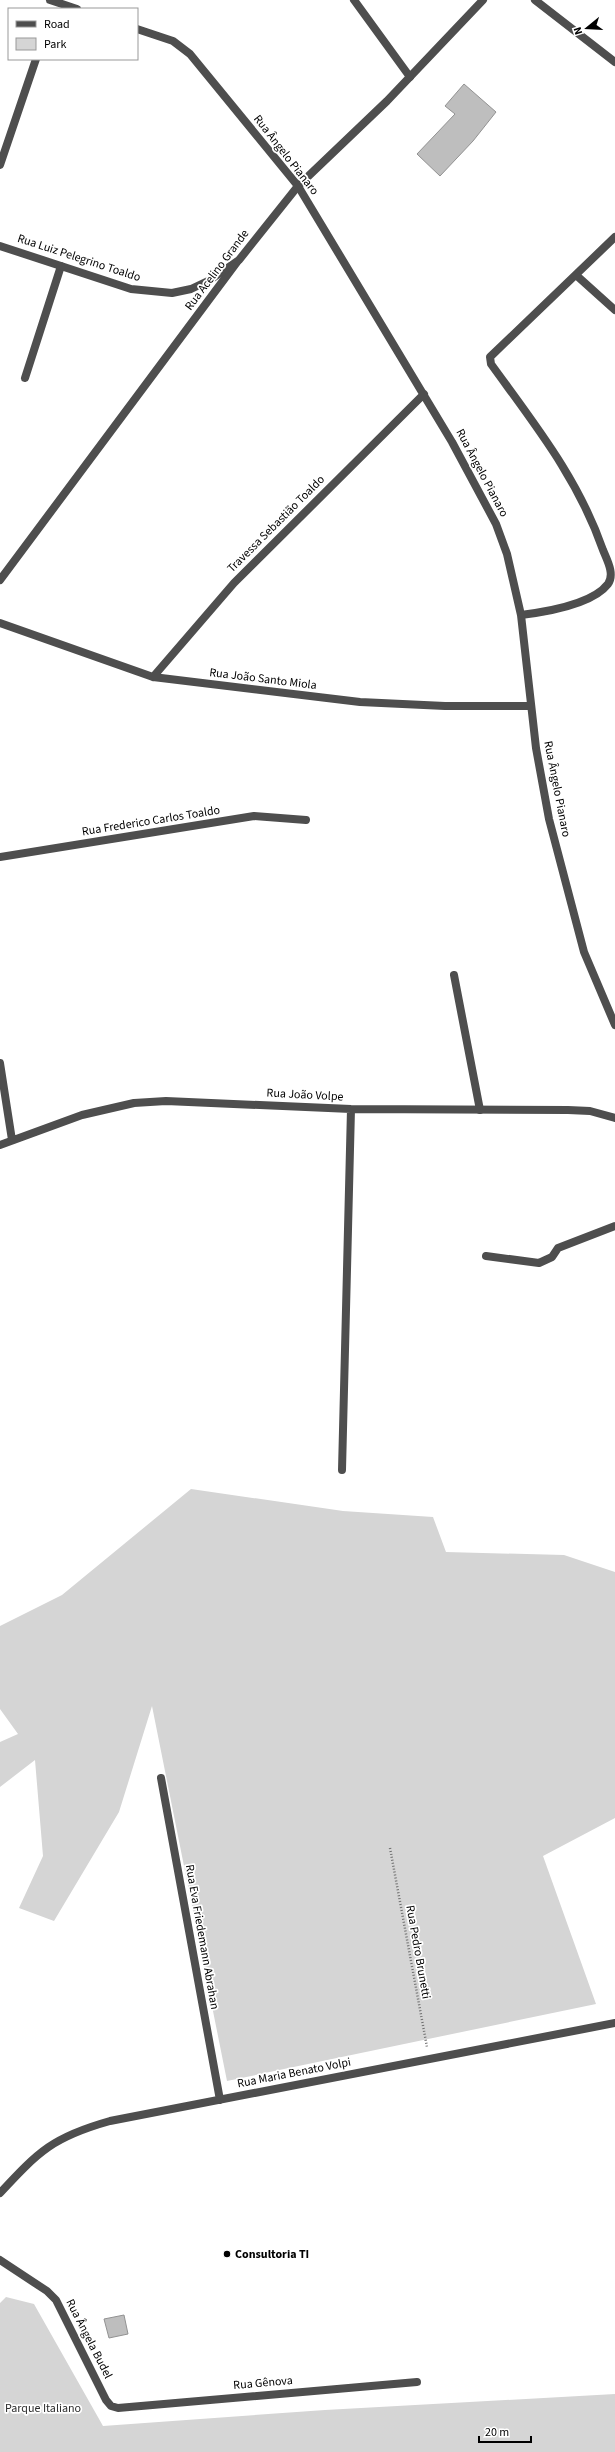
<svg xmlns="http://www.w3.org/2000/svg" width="615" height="2452" viewBox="0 0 615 2452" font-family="'Source Sans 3',sans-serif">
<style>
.green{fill:#d5d5d5}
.building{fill:#bebebe;stroke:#929292}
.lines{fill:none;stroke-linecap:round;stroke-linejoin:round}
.path{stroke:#707070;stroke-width:2.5;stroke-dasharray:1 2;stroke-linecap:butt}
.service{stroke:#4e4e4e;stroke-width:8}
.minor{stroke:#4e4e4e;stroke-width:8}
.tertiary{stroke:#4e4e4e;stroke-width:8}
.poi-dot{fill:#000;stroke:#fff;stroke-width:1.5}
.labels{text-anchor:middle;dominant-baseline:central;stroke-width:3.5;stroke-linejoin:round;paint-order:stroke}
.street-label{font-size:12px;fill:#000;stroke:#fff}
.poi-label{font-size:12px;font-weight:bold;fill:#000;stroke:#fff;text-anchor:start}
.park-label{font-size:12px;fill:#2c2c2c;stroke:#fff}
</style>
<rect width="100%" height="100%" fill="#fff"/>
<path class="green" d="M191 1489 343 1511 433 1517 446 1552 564 1555 615 1572V1818L543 1856 596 2004 227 2081 152 1706 119 1812 54 1921 19 1908 43 1856 35 1760 0 1787V1742L18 1734 0 1709V1626L62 1595Z
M6 2297 34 2304 103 2426 325 2410 615 2394V2452H0V2303Z"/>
<path class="building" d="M464 84 496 112 473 141 440 176 417 154 455 114 445 106Z
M124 2315 128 2334 109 2338 104 2319Z"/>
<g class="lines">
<path class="path" d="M390 1848 427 2047"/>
<path class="service" d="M354 0 410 77
M535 0 615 62
M25 378 61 266
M454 975 480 1110
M486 1256 539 1263 552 1257 558 1248 615 1226"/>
<path class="minor" d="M50 0 77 9
M137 29 173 41 190 54 298 186 452 442 496 524 507 554 521 615 536 748 549 819 584 952 615 1025
M0 165 36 59
M576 275 615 310
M0 580 237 262
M521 615C545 612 592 605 608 584 615 574 607 560 603 550 578 478 535 425 491 364L490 357 615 237
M0 623 153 677 360 702 445 706H531
M153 677 234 583 424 394
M0 857 254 816 306 820
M0 1063 12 1140
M0 1145 82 1115 134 1103 166 1101 351 1109 568 1110 590 1111 615 1118
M342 1470 351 1109
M161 1778 220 2100
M0 2193C39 2151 53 2137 110 2121L615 2023
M0 2260 47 2291 56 2300 106 2400 111 2406 118 2408 417 2382"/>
<path class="tertiary" d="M0 246 131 289 172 293 191 289 210 280 239 260 298 186 387 101 483 0"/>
</g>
<circle class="poi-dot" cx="227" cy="2254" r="4"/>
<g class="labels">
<g class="street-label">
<text transform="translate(286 155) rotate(52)">Rua Ângelo Pianaro</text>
<text transform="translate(79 258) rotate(18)">Rua Luiz Pelegrino Toaldo</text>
<text transform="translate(217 270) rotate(-53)">Rua Acelino Grande</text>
<text transform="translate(482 473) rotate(62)">Rua Ângelo Pianaro</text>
<text transform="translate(276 524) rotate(-45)">Travessa Sebastião Toaldo</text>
<text transform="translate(263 679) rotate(7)">Rua João Santo Miola</text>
<text transform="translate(557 789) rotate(79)">Rua Ângelo Pianaro</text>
<text transform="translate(151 821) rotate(-9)">Rua Frederico Carlos Toaldo</text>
<text transform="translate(305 1095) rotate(3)">Rua João Volpe</text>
<text transform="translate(202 1937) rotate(80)">Rua Eva Friedemann Abrahan</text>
<text transform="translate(418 1952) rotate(80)">Rua Pedro Brunetti</text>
<text transform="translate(294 2073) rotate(-11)">Rua Maria Benato Volpi</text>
<text transform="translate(89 2339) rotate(63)">Rua Ângela Budel</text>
<text transform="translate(263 2383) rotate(-5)">Rua Gênova</text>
</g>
<g class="poi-label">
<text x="235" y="2254">Consultoria TI</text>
</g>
<g class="park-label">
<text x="43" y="2408">Parque Italiano</text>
</g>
</g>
<rect x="8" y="8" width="130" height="52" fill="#ffffff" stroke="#999999"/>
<rect x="16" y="21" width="20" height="6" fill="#4e4e4e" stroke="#999999"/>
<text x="44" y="28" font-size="12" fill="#000000">Road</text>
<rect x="16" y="38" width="20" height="12" fill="#d5d5d5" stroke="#999999"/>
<text x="44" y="48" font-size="12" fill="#000000">Park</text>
<g transform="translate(587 28) rotate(252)" stroke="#ffffff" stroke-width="3" paint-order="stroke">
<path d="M0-3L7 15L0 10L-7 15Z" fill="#000000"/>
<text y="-6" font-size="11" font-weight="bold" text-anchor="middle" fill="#000000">N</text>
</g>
<path d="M479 2436v6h52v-6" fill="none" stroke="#000000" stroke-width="2"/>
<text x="485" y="2436" font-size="12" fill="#000000" stroke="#ffffff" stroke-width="3" paint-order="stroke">20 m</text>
</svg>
